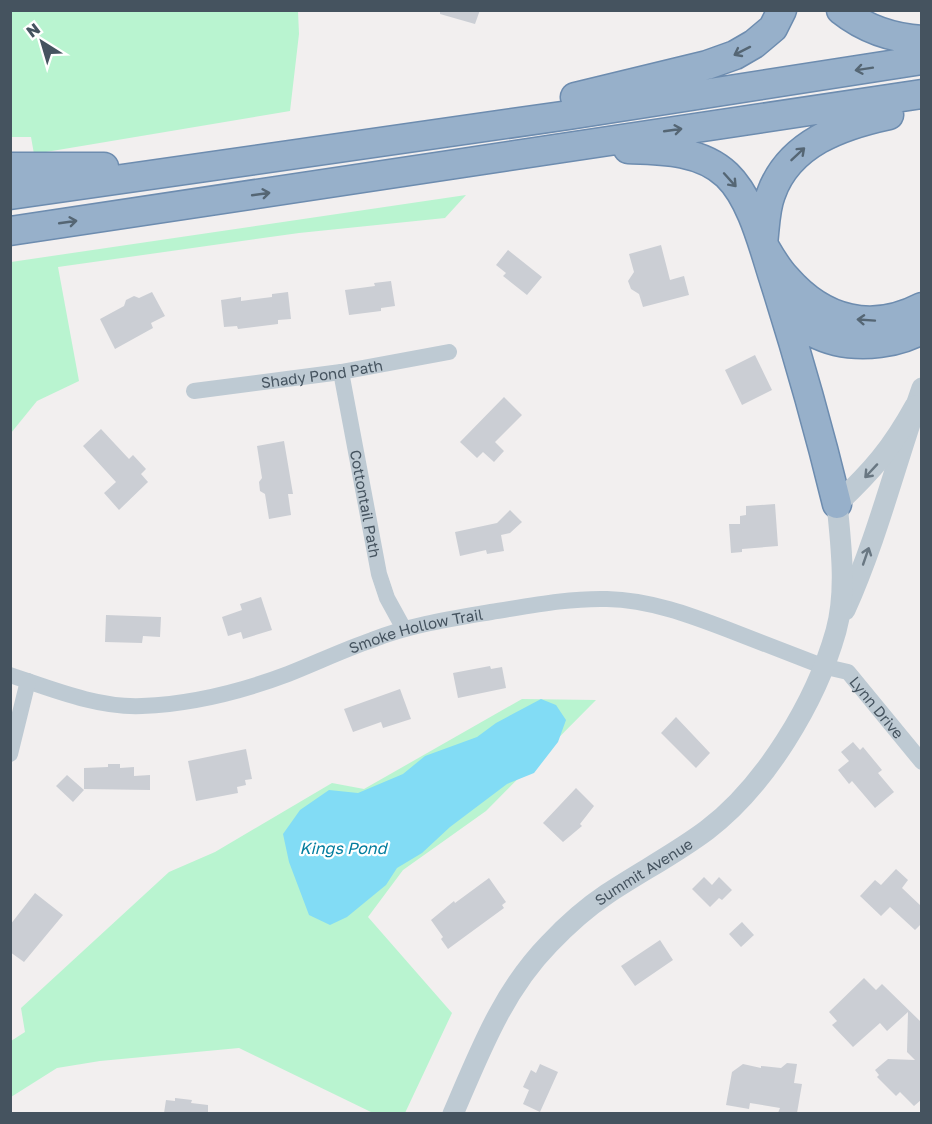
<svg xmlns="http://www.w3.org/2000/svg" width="932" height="1124" viewBox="0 0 932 1124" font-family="'Golos Text',sans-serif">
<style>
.green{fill:#b9f4d0}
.water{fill:#82dcf5}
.building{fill:#cbced4}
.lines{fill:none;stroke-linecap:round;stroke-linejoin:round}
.trunk-casing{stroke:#6d8caf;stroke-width:31}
.minor{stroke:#becad3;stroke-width:16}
.tertiary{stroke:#becad3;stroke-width:21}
.trunk{stroke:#97b0ca;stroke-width:28}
.oneway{stroke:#556674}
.oneway2{stroke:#697782}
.labels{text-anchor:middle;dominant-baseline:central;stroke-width:4.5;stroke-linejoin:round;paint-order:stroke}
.street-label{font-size:15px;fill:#45535f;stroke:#fff}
.water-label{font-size:16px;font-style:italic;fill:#037d9e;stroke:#fff}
</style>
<rect width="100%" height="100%" fill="#f2efef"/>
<path class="green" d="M11 11H298L299 34 290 111 34 154 31 137H11Z
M466 195 445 218 299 233 58 267 79 381 37 401 11 433V262Z
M522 699 596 700 486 811 403 870 368 917 452 1013 405 1113H373L239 1048 100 1061 57 1068 11 1097V1041L25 1032 21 1008 169 872 215 852 332 783 364 789Z"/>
<path class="water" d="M541 699 556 705 566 720 558 742 534 773 507 784 450 827 422 853 397 868 386 885 347 917 330 925 309 915 289 862 283 834 300 810 329 790 358 793 403 774 425 756 477 737 496 723Z"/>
<path class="building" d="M440 10H480L475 24 440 14Z
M661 245 670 280 684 276 689 295 643 307 639 294 631 289 628 281 634 272 629 254Z
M508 250 542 277 527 295 503 276 506 273 496 265Z
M391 281 395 306 381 308V311L349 315 345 290 375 286 374 283Z
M152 292 165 316 151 323 153 328 115 349 100 319 124 306 126 300 134 296 139 298Z
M288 292 291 319 278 320V324L238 329 237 326 224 327 221 300 241 297V301L272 297V294Z
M755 355 772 390 742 405 725 370Z
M504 397 522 415 495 442 504 451 494 462 483 452 477 458 460 442Z
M101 429 129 459 133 455 146 469 141 474 148 482 119 510 104 493 116 482 83 446Z
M284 441 293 494H288L291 515 269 519 265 494 260 491 259 482 262 478 257 446Z
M775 504 778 546 742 549V552L731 553 729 524H740V516L746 515V506Z
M510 510 522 522 510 533 501 535 504 551 487 554 486 550 460 556 455 532 497 523Z
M261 597 272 630 243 639 241 632 228 636 222 617 242 610 240 604Z
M106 615 161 617 160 637 143 636 142 643 105 642Z
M490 666 491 669 502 667 506 688 458 698 453 673Z
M400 689 411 719 383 728 381 722 353 732 344 709Z
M676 717 710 753 696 768 661 733Z
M853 742 860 750 863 747 882 770 878 773 894 792 875 808 852 781 849 784 838 770 849 761 841 752Z
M246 749 252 779 245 780 246 785 237 787 238 793 196 801 188 761Z
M108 764H120V768L134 767V776L150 775V790L84 789V768L108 767Z
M67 775 84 790 73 802 56 786Z
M576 788 594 806 580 824 582 826 563 842 543 823Z
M896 869 908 880 902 888 921 906V924L915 930 890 907 881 916 860 896 875 880 881 885Z
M704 877 712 885 719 877 732 890 722 900 719 898 710 907 692 889Z
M489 878 506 902 502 905 504 908 448 949 441 939 443 937 431 920 454 901 455 903Z
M35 893 63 915 24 962 10 952V925Z
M742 922 754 935 741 947 729 934Z
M660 940 673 960 635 986 621 966Z
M864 978 876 990 882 984 921 1022V1100L914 1106 900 1092 896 1096 877 1077 879 1075 875 1070 888 1059 915 1060 907 1052 908 1012 887 1031 880 1023 853 1047 832 1025 837 1021 829 1012Z
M787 1063 797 1064 794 1083 802 1084 797 1113H778L780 1108 750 1103 749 1109 726 1105 732 1072 743 1064 761 1068V1066L781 1068Z
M540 1064 558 1072 540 1112 523 1104 529 1090 523 1087 531 1070 536 1073Z
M175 1098 192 1100 191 1103 208 1105V1113H164L166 1100 175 1101Z"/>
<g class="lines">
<g class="trunk-casing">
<path id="trunk" d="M841 10C865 29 891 38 922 40
M575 97 707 65 735 55 754 44 773 28 782 10
M889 115C842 125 789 143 771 194 765 209 765 228 763 244 770 256 777 269 787 279 824 321 872 333 922 307
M628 149C661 150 701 150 727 175 753 200 764 250 775 283 798 356 819 430 837 504
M10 167H104
M10 195 569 115 922 60
M10 231C314 187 618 138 922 94
M786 317C801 326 818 337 836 341 862 347 899 344 922 329"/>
</g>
<g class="minor">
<path id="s1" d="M341 372 379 574 387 598 404 629"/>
<path id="s2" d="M194 391 341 372 449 352"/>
<path id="s3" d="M10 675C52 689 98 708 142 706 190 704 243 691 288 674 316 663 343 650 372 640 410 625 450 619 491 612 529 606 568 598 607 599 650 600 690 615 729 630 760 642 791 654 822 666L848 672 922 762"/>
<path d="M10 754 28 681"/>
</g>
<g class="tertiary">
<path d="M845 610C877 539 896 462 922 388"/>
<path id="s4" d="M453 1114C479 1054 502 992 549 944 566 926 586 908 607 894 640 872 675 854 707 830 765 786 816 702 836 631 847 591 841 545 837 504 872 471 892 448 915 406"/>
</g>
<use href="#trunk" class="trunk"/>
</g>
<defs><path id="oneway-shaft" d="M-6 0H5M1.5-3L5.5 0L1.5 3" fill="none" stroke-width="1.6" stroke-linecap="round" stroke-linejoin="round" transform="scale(1.5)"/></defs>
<g class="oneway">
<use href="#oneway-shaft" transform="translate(742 51) rotate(153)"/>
<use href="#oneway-shaft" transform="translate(864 69) rotate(171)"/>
<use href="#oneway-shaft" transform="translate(673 130) rotate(-8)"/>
<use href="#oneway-shaft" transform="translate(798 154) rotate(-43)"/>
<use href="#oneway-shaft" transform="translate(730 180) rotate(48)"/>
<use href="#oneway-shaft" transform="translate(261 194) rotate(-8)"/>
<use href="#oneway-shaft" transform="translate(68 222) rotate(-8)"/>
<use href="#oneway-shaft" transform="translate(866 320) rotate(-176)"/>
</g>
<g class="oneway2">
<use href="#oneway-shaft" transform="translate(871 471) rotate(133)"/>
<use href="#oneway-shaft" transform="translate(866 556) rotate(-71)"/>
</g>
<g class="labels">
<g class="street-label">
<text stroke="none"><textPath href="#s2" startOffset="129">Shady Pond Path</textPath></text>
<text stroke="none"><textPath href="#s1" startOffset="134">Cottontail Path</textPath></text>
<text stroke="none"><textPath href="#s3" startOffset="422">Smoke Hollow Trail</textPath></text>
<text stroke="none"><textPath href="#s3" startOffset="915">Lynn Drive</textPath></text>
<text stroke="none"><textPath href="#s4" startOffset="316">Summit Avenue</textPath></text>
</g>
<g class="water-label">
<text x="343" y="848">Kings Pond</text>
</g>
</g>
<rect width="932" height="1124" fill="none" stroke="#45535f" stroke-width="24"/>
<g transform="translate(42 42) rotate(323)" stroke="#ffffff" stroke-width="4.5" paint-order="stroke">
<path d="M0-4.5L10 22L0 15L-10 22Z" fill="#45535f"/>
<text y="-9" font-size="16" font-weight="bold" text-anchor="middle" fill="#45535f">N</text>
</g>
</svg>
